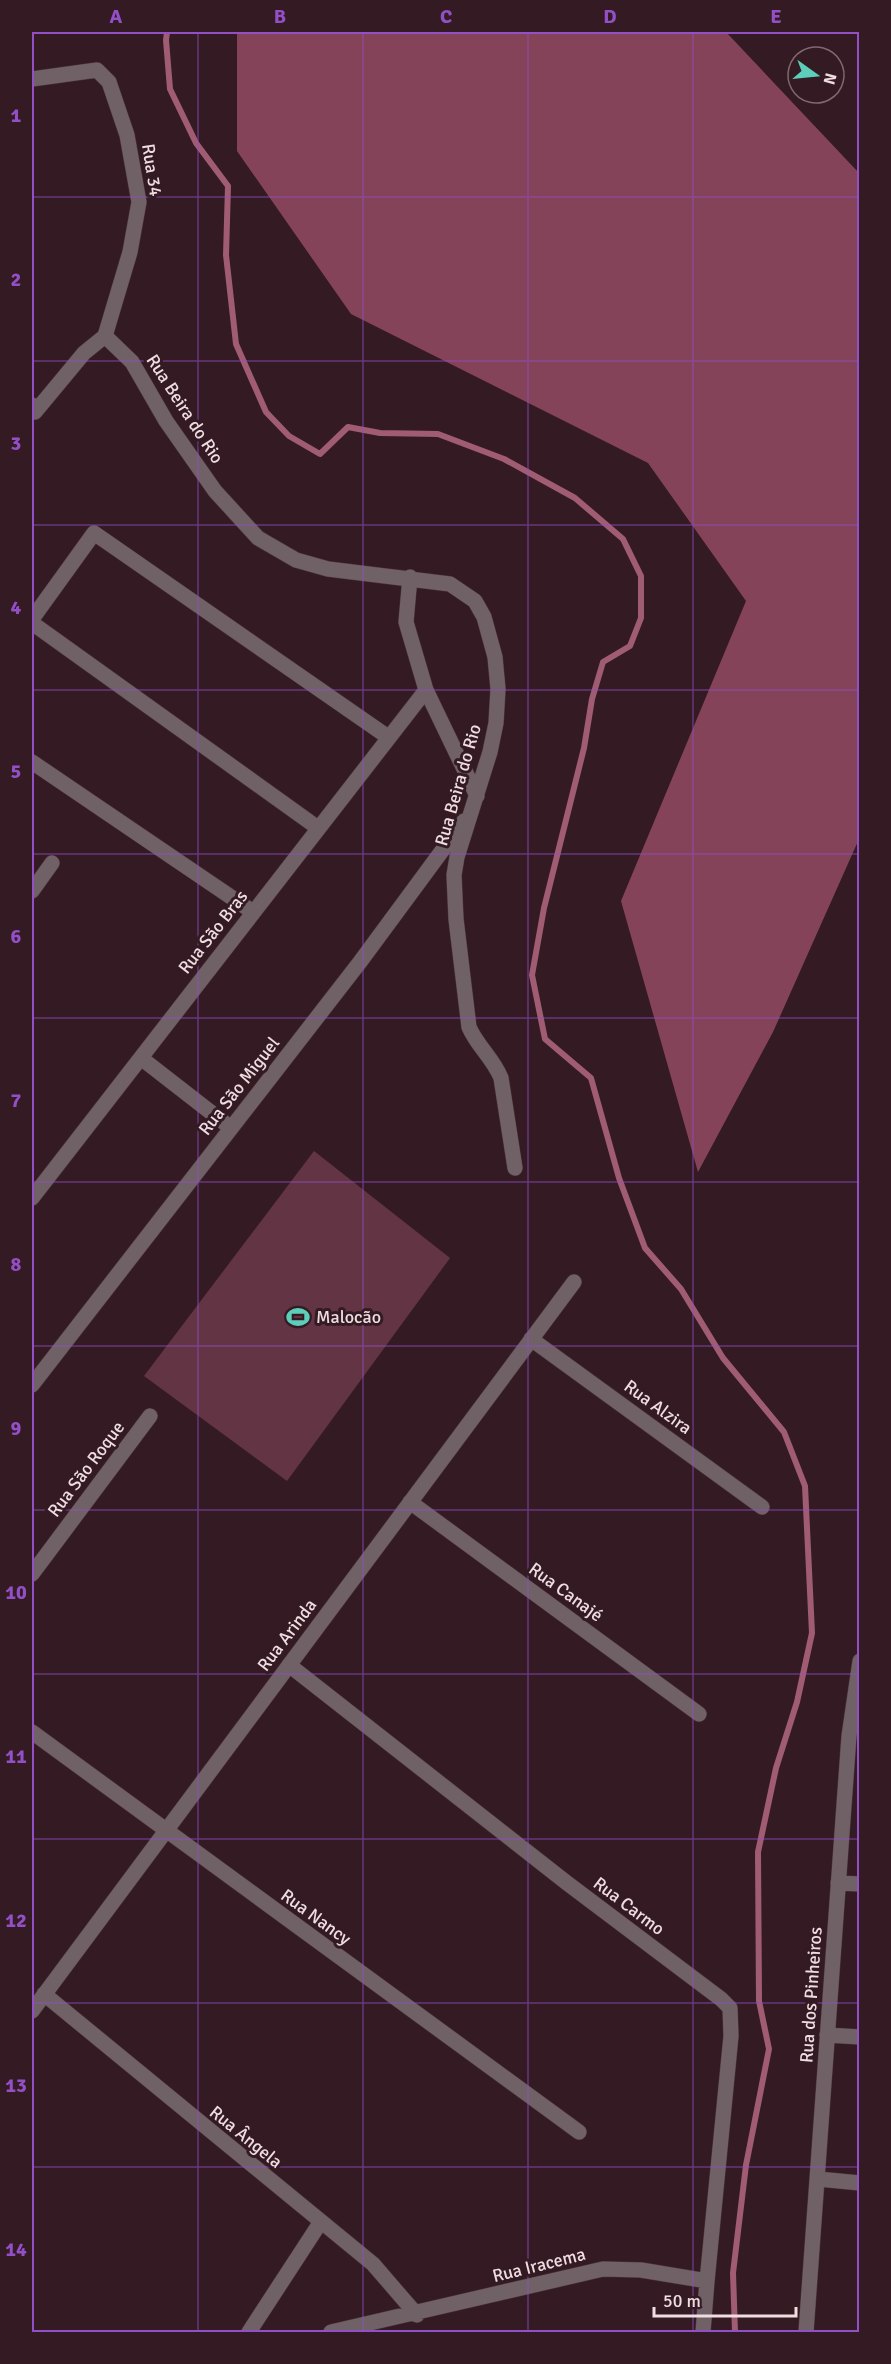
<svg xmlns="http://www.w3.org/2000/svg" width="891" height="2364" viewBox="0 0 891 2364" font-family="Signika,sans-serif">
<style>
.green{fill:#633544}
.forest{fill:#854359}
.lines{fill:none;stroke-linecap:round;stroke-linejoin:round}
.stream{stroke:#a05c72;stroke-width:6}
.street-casing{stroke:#4e363e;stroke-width:16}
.street{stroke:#6f6165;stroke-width:15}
.grid{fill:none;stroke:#924fc6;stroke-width:1.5;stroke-opacity:0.55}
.labels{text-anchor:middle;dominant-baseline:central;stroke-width:6;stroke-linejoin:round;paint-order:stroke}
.street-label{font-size:18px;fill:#efdde2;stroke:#341b23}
.poi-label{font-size:18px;fill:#efdde2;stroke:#341b23;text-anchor:start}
.neatline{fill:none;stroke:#924fc6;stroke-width:2}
.grid-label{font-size:20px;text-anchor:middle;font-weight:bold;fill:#924fc6}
</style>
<rect width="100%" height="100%" fill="#341b23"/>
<path class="green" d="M314 1151 450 1258 287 1481 144 1376Z"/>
<path class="forest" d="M237 32H726L859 173V839L773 1032 698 1172 621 901 746 601 648 463 351 314 237 151Z"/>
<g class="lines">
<path class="stream" d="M167 32 166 40 170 89 196 143 228 186 226 255 236 344 266 412 289 436 320 454 348 427 380 433 438 434 504 459 575 498 623 539 641 576V618L630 646 603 662 592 699 584 748 544 908 532 975 545 1039 591 1078 619 1178 645 1248 681 1289 723 1358 784 1432 805 1486 812 1633 797 1702 776 1768 758 1852 759 2001 769 2049 746 2165 733 2273 735 2332"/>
<g class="street-casing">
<path id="street" d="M32 79 97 70 109 82 127 135 139 202 130 252 105 336
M105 336 132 362 166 421 215 491 258 538 296 560 328 569 450 584 475 601 484 617 495 657 498 689 496 723 490 752 457 857 454 875 456 919 469 1027C477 1046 493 1058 501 1078L515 1168
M32 405 35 412 84 353 105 336
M410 577 406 622 426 690 477 796
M32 619 94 533 388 737
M32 623 318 828
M32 762 253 912
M32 891 52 863
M141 1058 231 1128
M32 1198 426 690
M531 1339 762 1507
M32 1385 360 962 464 821
M410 1502 699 1714
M32 1574 150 1416
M289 1665 567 1883 721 1999 730 2008 731 2036 707 2281
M32 1732 579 2132
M838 1883 860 1884
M44 1994 373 2264 417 2315
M32 2011 574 1282
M827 2035 860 2037
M818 2179 860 2183
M249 2332 320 2223
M331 2332 603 2269 641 2270 707 2281 703 2332
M806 2332 849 1736 860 1661"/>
</g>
<use href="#street" class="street"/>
</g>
<path class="grid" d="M198 32V2332M363 32V2332M528 32V2332M693 32V2332M32 197H860M32 361H860M32 525H860M32 690H860M32 854H860M32 1018H860M32 1182H860M32 1346H860M32 1510H860M32 1674H860M32 1839H860M32 2003H860M32 2167H860"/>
<defs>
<g id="stadium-bare" transform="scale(1.8)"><path d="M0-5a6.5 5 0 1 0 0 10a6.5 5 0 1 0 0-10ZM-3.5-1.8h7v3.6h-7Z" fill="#5cceba" stroke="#341b23" stroke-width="2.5" paint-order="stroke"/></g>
</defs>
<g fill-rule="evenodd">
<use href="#stadium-bare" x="298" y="1317"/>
</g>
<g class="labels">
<g class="street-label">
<text transform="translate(152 170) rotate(81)">Rua 34</text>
<text transform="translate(185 409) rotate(57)">Rua Beira do Rio</text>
<text transform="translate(458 785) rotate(-74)">Rua Beira do Rio</text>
<text transform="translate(213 932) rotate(-52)">Rua São Bras</text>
<text transform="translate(239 1086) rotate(-52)">Rua São Miguel</text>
<text transform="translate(658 1407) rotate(36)">Rua Alzira</text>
<text transform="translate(86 1469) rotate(-53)">Rua São Roque</text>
<text transform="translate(566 1592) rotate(36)">Rua Canajé</text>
<text transform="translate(287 1635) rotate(-53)">Rua Arinda</text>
<text transform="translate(629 1906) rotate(37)">Rua Carmo</text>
<text transform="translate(316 1917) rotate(36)">Rua Nancy</text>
<text transform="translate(811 1995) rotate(-86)">Rua dos Pinheiros</text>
<text transform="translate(246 2137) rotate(39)">Rua Ângela</text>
<text transform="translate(539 2265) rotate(-14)">Rua Iracema</text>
</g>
<g class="poi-label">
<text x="316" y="1317">Malocão</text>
</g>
</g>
<rect width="891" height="2364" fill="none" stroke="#341b23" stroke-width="66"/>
<g transform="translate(816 75) rotate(105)"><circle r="28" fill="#341b23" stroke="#7f696f" stroke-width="1.5"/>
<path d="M0-4.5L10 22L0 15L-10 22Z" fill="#5cceba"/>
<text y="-9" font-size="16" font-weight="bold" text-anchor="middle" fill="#efdde2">N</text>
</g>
<path d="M654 2307v9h142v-9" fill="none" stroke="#efdde2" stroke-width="3"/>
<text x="663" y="2307" font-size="18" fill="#efdde2" stroke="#341b23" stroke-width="4.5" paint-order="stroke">50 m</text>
<rect x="33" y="33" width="825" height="2298" class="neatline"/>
<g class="grid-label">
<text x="116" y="23">A</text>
<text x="280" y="23">B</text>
<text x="446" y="23">C</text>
<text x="610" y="23">D</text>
<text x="776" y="23">E</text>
<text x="16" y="122">1</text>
<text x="16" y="286">2</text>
<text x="16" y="450">3</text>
<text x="16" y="614">4</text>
<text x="16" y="778">5</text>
<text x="16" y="943">6</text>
<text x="16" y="1107">7</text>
<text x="16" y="1271">8</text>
<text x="16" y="1435">9</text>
<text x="16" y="1599">10</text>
<text x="16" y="1763">11</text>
<text x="16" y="1927">12</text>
<text x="16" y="2092">13</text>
<text x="16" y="2256">14</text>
</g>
</svg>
